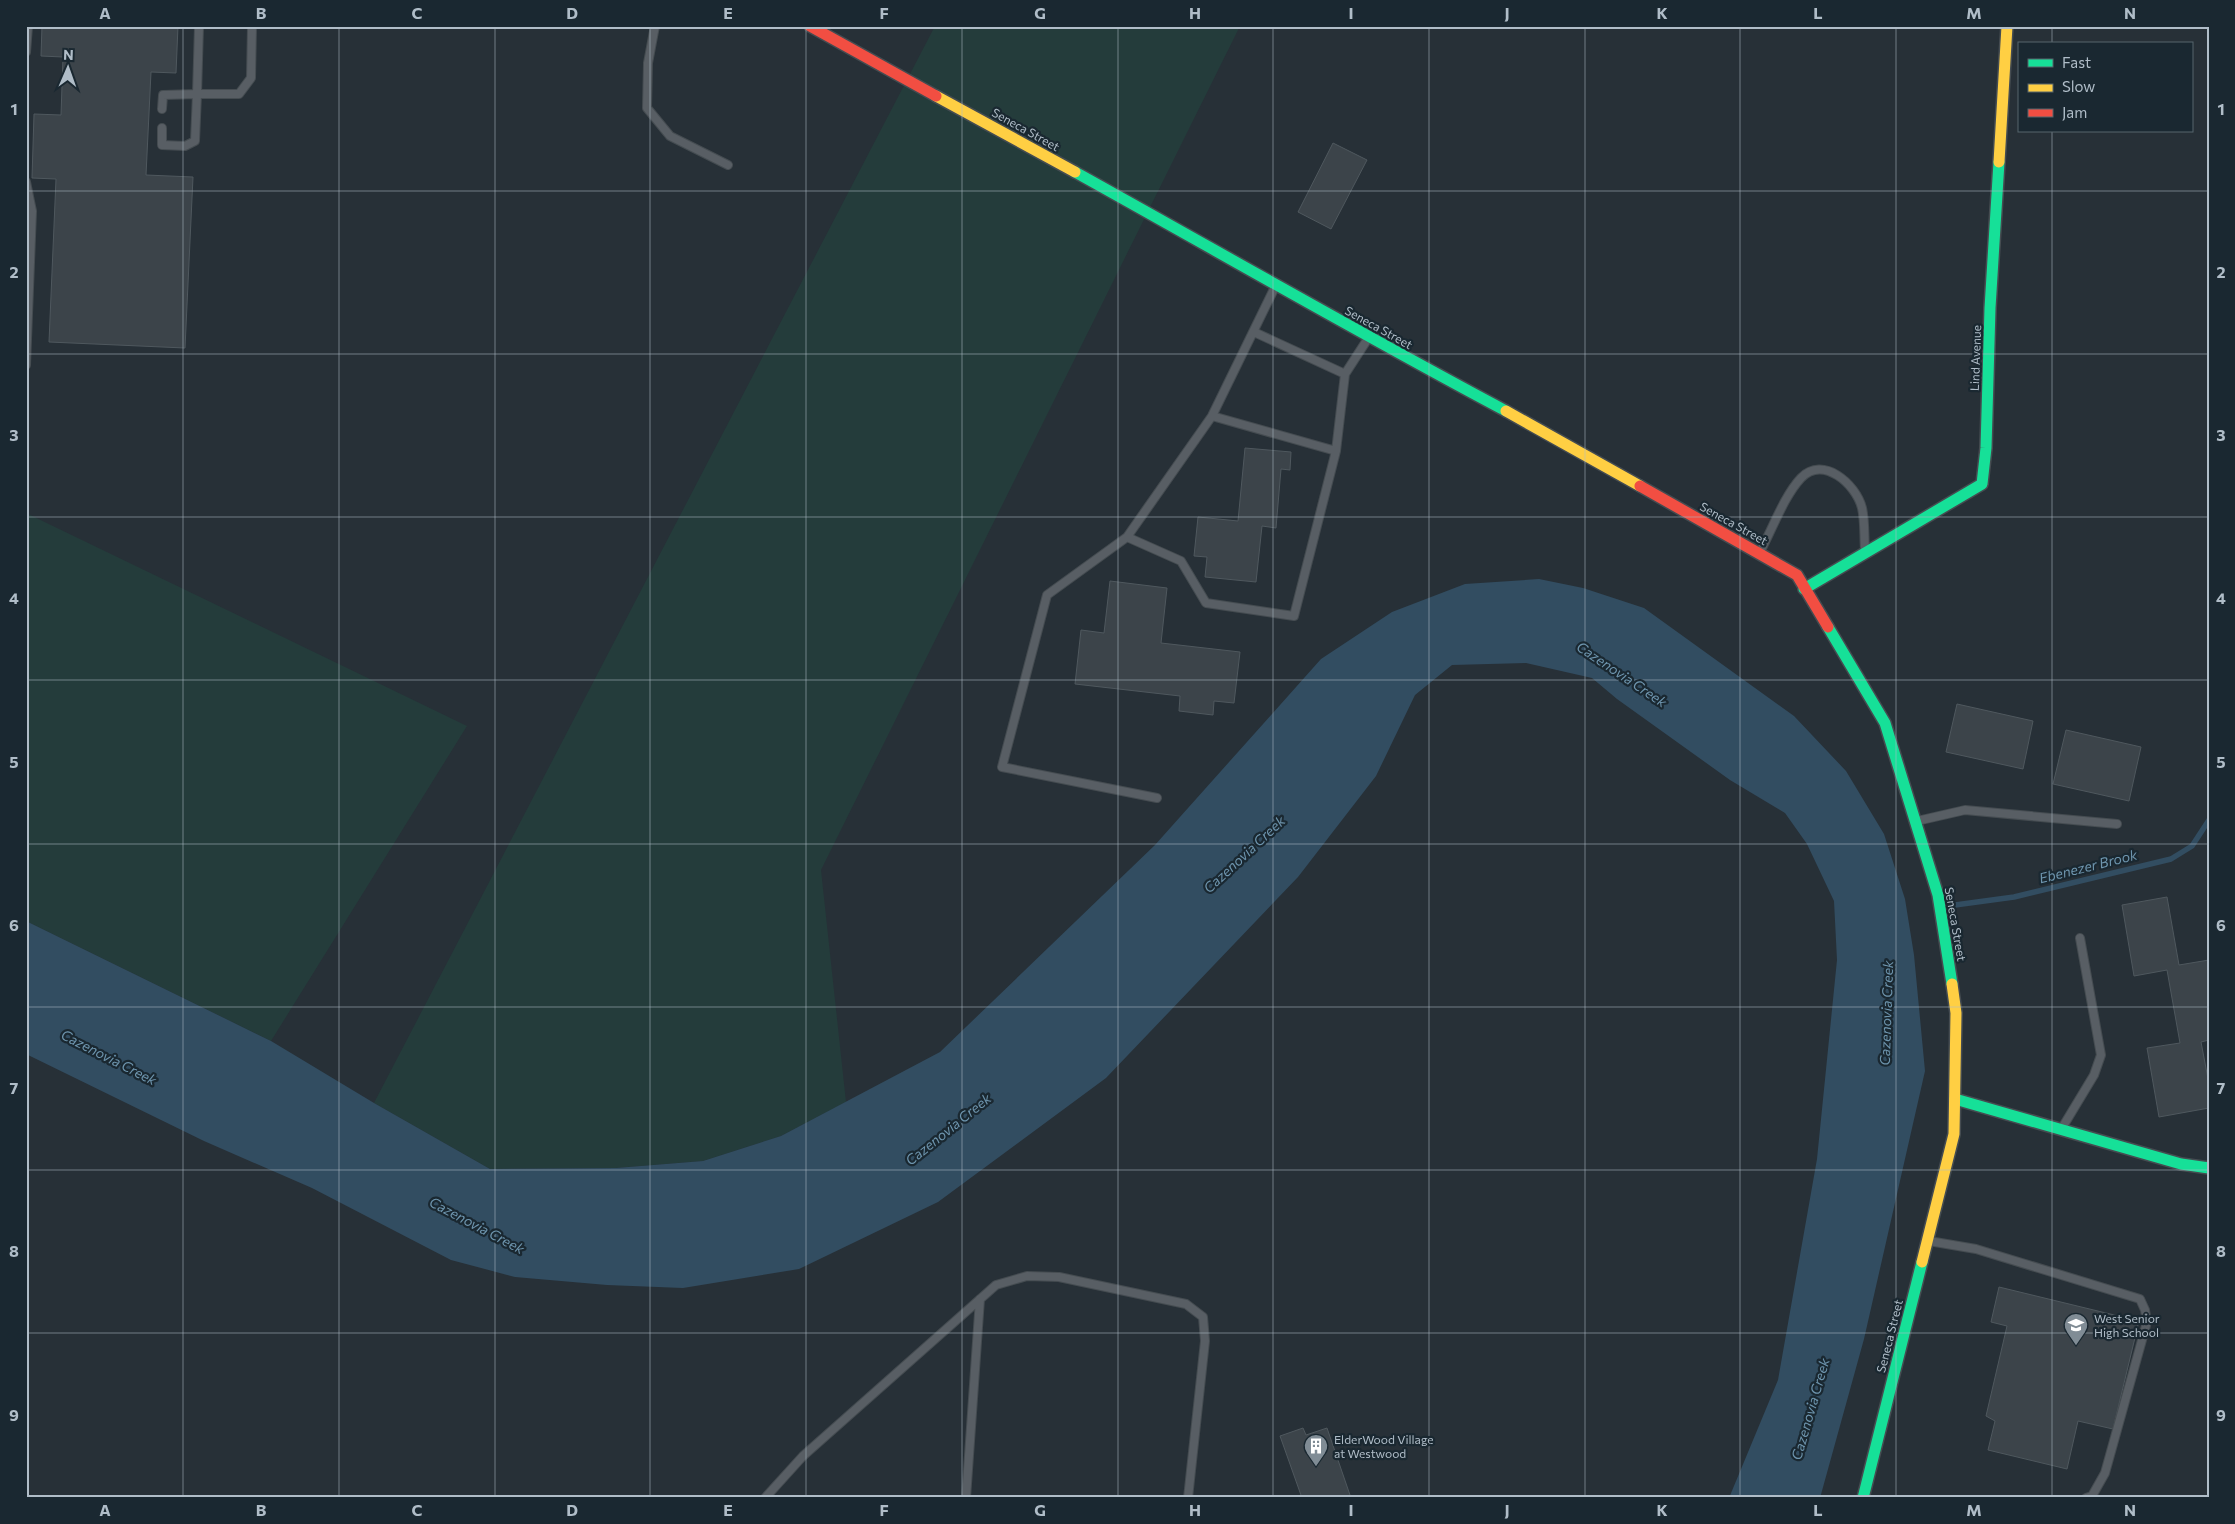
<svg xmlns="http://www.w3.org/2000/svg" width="2235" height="1524" viewBox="0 0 2235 1524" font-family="Commissioner,sans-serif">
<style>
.green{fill:#243c3b}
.water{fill:#324d61}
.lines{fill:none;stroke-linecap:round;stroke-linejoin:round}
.stream{stroke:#324d61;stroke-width:5.5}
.building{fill:#3c444a;stroke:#4f585e}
.lane-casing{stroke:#454c51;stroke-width:10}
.fast-casing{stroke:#454c51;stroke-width:14}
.slow-casing{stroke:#454c51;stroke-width:14}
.jam-casing{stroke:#454c51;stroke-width:14}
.lane{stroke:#585e64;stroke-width:8}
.fast{stroke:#16e098;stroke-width:11}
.slow{stroke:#ffcf43;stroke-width:11}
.jam{stroke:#f24e42;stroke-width:11}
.grid{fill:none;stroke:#b0bdc8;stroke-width:1;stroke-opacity:0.55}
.labels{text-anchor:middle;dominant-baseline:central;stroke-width:4.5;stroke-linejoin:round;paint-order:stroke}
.street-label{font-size:12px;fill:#b0bdc8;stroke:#1a2831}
.poi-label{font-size:12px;fill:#b0bdc8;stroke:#1a2831;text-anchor:start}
.water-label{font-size:14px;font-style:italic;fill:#6e95ae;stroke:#1a2831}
.neatline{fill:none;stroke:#b0bdc8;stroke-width:2}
.grid-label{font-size:16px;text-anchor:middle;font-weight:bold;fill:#b0bdc8}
</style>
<rect width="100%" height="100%" fill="#273037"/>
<path class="green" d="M935 26H1240L821 870 846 1102 781 1136 703 1161 616 1168 490 1169 374 1103Z
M26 513 467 726 271 1041 26 921Z"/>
<path class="water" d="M1539 579 1583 588 1644 608 1794 716 1846 771 1884 834 1905 899 1914 955 1925 1071 1864 1339 1820 1498H1729L1778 1380 1817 1159 1837 960 1834 901 1807 844 1785 813 1730 780 1617 699 1592 678 1526 663 1452 665 1415 695 1376 776 1298 877 1106 1078 938 1202 799 1269 683 1288 607 1285 515 1277 451 1260 312 1188 204 1141 26 1054V921L271 1041 374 1103 490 1169 616 1168 703 1161 781 1136 940 1052 1155 845 1321 659 1392 612 1465 584Z"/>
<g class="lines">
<path class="stream" d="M1955 905 2014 897 2171 859 2192 846 2209 820"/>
</g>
<path class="building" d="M42 26H178L176 73 151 72 146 175 193 177 185 348 49 342 56 179 32 178 34 114 61 115 63 57 41 56Z
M1333 143 1367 160 1331 229 1298 212Z
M1245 448 1291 452 1290 470 1281 469 1276 528 1262 526 1256 582 1205 577 1207 557 1194 556 1198 517 1238 521Z
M1110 581 1167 588 1161 643 1240 652 1234 703 1214 701 1213 715 1179 711 1180 696 1075 684 1081 630 1104 633Z
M1957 704 2033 721 2023 769 1946 752Z
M2066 730 2141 747 2129 801 2053 784Z
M2167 897 2179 965 2209 960V1040L2201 1042 2209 1084V1108L2159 1117 2147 1048 2180 1043 2167 970 2134 976 2122 905Z
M1999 1287 2139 1321 2113 1429 2078 1421 2067 1469 1988 1450 1995 1421 1986 1416 2007 1326 1991 1322Z
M1303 1428 1306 1435 1327 1428 1351 1498H1302L1280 1436Z"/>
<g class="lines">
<g class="lane-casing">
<path id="lane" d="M199 26 197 94H239L251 78 252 26
M655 26 648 63 647 108 670 136 728 165
M26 52 28 26
M162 128V145L185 146 195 141 197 94 163 95 162 109
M26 182 32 211 26 365
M1254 332 1345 374
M1212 416 1336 451
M1127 537 1181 561 1206 603 1294 616 1336 451 1345 374 1367 340
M1760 552C1772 530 1784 496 1801 478 1823 455 1856 484 1862 508 1865 521 1864 536 1865 550
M1157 798 1002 767 1047 595 1127 537 1212 416 1276 285
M1917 821 1965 810 2117 824
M2062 1128 2094 1075 2101 1055 2080 938
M1929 1241 1976 1249 2140 1299 2145 1310 2147 1322 2105 1473 2092 1496 2086 1498
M765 1498 803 1456 996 1285 1027 1276 1059 1277 1186 1304 1203 1317 1205 1341 1188 1498
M966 1498 980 1299"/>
</g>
<g class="fast-casing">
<path id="fast" d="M1075 172C1219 252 1361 334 1506 411
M1804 589 1982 484 1986 448 1990 308 1999 162
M1828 627 1885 723 1938 895 1952 984
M1955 1099 2181 1164 2209 1168
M1863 1498 1922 1262"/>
</g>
<g class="slow-casing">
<path id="slow" d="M936 96 1075 172
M1999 162 2007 26
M1506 411 1640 486
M1922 1262 1954 1134 1956 1013 1952 984"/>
</g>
<g class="jam-casing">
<path id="jam" d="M810 26 936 96
M1640 486 1797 575 1828 627"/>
</g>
<use href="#lane" class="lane"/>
<use href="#fast" class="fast"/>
<use href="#slow" class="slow"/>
<use href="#jam" class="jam"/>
</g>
<path class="grid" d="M183 26V1498M339 26V1498M495 26V1498M650 26V1498M806 26V1498M962 26V1498M1118 26V1498M1273 26V1498M1429 26V1498M1585 26V1498M1740 26V1498M1896 26V1498M2052 26V44M2052 131V1498M26 191H2209M26 354H2209M26 517H2209M26 680H2209M26 844H2209M26 1007H2209M26 1170H2209M26 1333H2209"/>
<defs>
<g id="school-pin" transform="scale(1.25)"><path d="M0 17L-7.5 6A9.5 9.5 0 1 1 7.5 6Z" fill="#808c95" stroke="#1a2831"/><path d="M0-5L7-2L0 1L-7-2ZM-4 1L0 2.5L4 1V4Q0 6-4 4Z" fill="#fff"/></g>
<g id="building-pin" transform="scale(1.25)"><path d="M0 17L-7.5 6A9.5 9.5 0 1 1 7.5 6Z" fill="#808c95" stroke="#1a2831"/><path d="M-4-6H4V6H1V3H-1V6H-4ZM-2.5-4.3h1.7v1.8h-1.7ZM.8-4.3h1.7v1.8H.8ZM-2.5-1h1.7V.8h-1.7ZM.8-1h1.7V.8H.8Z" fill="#fff"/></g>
</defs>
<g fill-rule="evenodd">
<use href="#school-pin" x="2076" y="1325"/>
<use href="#building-pin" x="1316" y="1446"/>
</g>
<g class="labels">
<g class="street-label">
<text transform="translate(1026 129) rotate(29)">Seneca Street</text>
<text transform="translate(1379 327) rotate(29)">Seneca Street</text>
<text transform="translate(1975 358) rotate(-88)">Lind Avenue</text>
<text transform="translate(1734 523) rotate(29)">Seneca Street</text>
<text transform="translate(1956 924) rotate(80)">Seneca Street</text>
<text transform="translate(1889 1336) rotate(-76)">Seneca Street</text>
</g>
<g class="poi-label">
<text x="2094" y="1318">West Senior<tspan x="2094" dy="14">High School</tspan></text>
<text x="1334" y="1439">ElderWood Village<tspan x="1334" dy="14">at Westwood</tspan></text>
</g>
<g class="water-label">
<text transform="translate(1622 674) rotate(34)">Cazenovia Creek</text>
<text transform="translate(1244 854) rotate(-43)">Cazenovia Creek</text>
<text transform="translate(2088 866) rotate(-14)">Ebenezer Brook</text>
<text transform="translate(1886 1013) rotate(-88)">Cazenovia Creek</text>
<text transform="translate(109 1057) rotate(27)">Cazenovia Creek</text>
<text transform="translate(948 1129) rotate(-39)">Cazenovia Creek</text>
<text transform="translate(477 1225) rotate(28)">Cazenovia Creek</text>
<text transform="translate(1810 1409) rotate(-74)">Cazenovia Creek</text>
</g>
</g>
<rect width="2235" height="1524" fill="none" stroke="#1a2831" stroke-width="55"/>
<rect x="2018" y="42" width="175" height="90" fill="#1a2831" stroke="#56646d"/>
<rect x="2028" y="59" width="25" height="8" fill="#16e098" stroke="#56646d"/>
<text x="2062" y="68" font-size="15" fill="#b0bdc8">Fast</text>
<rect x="2028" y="84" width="25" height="8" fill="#ffcf43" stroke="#56646d"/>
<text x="2062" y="92" font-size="15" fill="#b0bdc8">Slow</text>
<rect x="2028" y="109" width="25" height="8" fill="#f24e42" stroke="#56646d"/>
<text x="2062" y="118" font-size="15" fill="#b0bdc8">Jam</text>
<g transform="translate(68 68) rotate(2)" stroke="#1a2831" stroke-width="4" paint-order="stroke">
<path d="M0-4L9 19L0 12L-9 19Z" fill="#b0bdc8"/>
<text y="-8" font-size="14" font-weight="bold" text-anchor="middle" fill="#b0bdc8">N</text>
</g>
<rect x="28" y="28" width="2180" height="1468" class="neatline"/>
<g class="grid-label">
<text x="105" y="19">A</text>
<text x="261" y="19">B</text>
<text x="417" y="19">C</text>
<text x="572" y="19">D</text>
<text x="728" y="19">E</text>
<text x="884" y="19">F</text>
<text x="1040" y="19">G</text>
<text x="1195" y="19">H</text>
<text x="1351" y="19">I</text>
<text x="1507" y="19">J</text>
<text x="1662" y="19">K</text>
<text x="1818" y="19">L</text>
<text x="1974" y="19">M</text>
<text x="2130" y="19">N</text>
<text x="14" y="115">1</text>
<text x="2221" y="115">1</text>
<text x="14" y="278">2</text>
<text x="2221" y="278">2</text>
<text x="14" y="441">3</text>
<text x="2221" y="441">3</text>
<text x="14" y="604">4</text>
<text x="2221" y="604">4</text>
<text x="14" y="768">5</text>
<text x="2221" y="768">5</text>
<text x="14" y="931">6</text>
<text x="2221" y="931">6</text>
<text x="14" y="1094">7</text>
<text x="2221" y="1094">7</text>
<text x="14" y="1257">8</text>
<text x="2221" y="1257">8</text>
<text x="14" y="1421">9</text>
<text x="2221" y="1421">9</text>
<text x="105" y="1516">A</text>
<text x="261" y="1516">B</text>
<text x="417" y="1516">C</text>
<text x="572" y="1516">D</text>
<text x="728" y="1516">E</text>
<text x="884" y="1516">F</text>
<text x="1040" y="1516">G</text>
<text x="1195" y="1516">H</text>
<text x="1351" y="1516">I</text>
<text x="1507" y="1516">J</text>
<text x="1662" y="1516">K</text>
<text x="1818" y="1516">L</text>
<text x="1974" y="1516">M</text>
<text x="2130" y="1516">N</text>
</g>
</svg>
